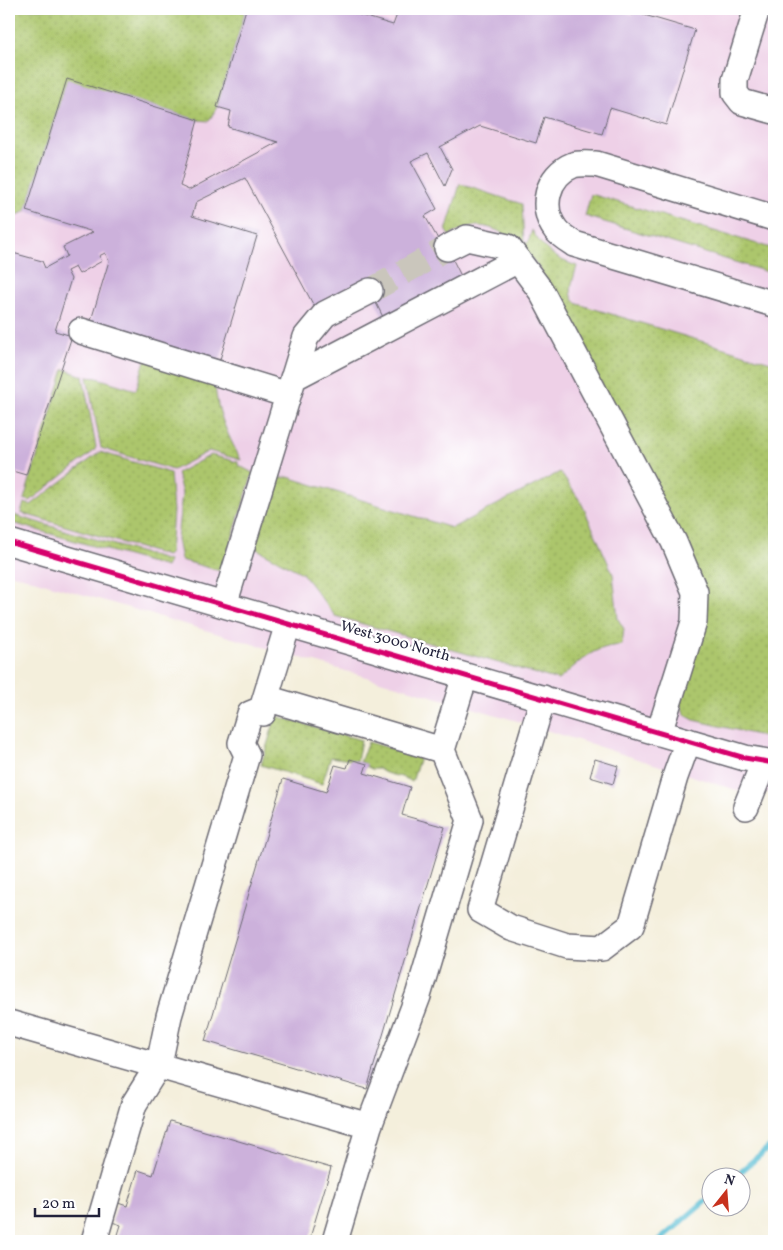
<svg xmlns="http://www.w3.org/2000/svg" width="783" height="1250" viewBox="0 0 783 1250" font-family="Vollkorn,serif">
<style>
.built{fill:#eed0e7}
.grass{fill:url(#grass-dots);stroke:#677454}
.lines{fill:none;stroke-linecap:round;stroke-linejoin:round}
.stream{stroke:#55bcd2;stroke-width:6}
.building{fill:#ccb1db}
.minor-tunnel{stroke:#cac6bc;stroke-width:25;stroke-dasharray:25 12;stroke-linecap:butt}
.minor-casing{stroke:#6c6a73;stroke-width:28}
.minor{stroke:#fff;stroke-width:25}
.cycleway-casing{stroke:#fff;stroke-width:8}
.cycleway{stroke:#d6006c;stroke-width:5}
.labels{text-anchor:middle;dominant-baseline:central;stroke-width:4.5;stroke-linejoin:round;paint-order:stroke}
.street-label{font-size:15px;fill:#22223b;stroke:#fff}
</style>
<defs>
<pattern id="grass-dots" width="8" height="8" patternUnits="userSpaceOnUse" patternTransform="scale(1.25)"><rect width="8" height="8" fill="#acc66c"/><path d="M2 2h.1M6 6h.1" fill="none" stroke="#94aa5e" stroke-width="1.8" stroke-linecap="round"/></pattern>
</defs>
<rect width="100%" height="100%" fill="#fff"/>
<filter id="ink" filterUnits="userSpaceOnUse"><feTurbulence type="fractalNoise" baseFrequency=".02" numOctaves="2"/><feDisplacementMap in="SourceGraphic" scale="10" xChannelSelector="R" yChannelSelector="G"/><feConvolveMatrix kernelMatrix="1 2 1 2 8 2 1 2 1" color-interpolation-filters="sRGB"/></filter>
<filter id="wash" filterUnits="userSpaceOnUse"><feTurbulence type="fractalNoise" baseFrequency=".0096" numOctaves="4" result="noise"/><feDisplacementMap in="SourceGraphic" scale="20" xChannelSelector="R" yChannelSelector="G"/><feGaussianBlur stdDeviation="1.12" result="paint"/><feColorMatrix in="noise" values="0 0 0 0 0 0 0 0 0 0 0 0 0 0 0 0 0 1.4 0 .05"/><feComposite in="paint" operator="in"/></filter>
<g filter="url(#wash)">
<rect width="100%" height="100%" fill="#f4efdc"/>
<path class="built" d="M9 9H774V792L749 794 514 720 9 573Z"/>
<path class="grass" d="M14 9H246L217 107 209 121 198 120 67 80 26 211 9 219V11Z
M460 184 522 204 524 243H528L532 230C543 250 556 259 577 266 574 279 565 295 578 304L774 363V739L694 720 685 715 680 704 703 622 540 270C528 250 501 224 474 226 465 227 457 232 449 236L446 231Z
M591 194 774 249V274L585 216Z
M146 357 215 379C215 408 227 434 241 460L209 451 173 470 101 448 87 377 97 378 136 390Z
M64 369 83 376 96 447 94 451 30 501 24 499Z
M100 452 170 473 173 511 170 553 167 556 21 513 24 503 31 505Z
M211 455 238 462V465L253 473 223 567 220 571 181 560 177 539 182 494 177 473Z
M560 472 581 502 613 574 618 619 624 629 622 645C589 647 581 662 558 680L335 616 302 573 249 545 268 479 288 477 452 528Z
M10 514 169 561 166 567 9 522Z
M276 716 361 740 357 761 331 757 322 784 261 765Z
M368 742 418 756 419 760 412 782C402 774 388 777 379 769H372L366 766V764L360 762Z"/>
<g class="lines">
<path class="stream" d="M733 1178 774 1143
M659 1241 710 1197"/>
</g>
<g id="blocks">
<path class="building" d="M246 9H340L393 25 399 9H614L633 15 634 12 695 30 666 125 610 108 602 134 544 117 536 143 480 126 440 147 452 169 445 186 428 153 411 161 437 209 425 216 439 241 447 248 461 276 384 319 364 279 314 306 245 178 196 202 192 216 257 236 218 366 89 327 109 261 105 253 99 256 102 261 79 274 75 267 67 271 71 279 55 331 72 336 26 475 9 470V252L42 261 45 268 67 256 63 247 93 232 26 211 67 79 198 120 180 186 189 190 278 142 228 127 231 111 217 107Z
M350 759 367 764 364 773 410 787 402 815 445 827 367 1089 205 1041 283 779 326 792 335 765 347 768Z
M595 759 618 766 613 784 590 777Z
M170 1121 331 1168 309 1241H116L121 1225 112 1222 118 1203 127 1206 138 1170 153 1175Z"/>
</g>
</g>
<g filter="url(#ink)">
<use href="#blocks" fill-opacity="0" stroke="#6c6a73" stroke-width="1"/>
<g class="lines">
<path class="minor-tunnel" d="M370 291 447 248"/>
<g class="minor-casing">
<path id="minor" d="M757 9 735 80V93L742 102 774 111
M774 218 596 164C589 164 579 163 573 165 547 175 539 208 556 230 560 235 568 240 574 244L774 304
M447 248 467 238 508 247 541 291 674 542 695 592 694 622 659 733
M81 331 288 395
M293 378 518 260
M9 542 745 758 774 763
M224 605 306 337 325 314 370 291
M266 698 442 750
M543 698 480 910 511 928 567 946 602 948 631 926 675 777 688 741
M263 713 262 709 288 624
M746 807 764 762
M9 1023 369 1126
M94 1241 134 1104 159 1064 169 1016 247 755 241 743 250 714 262 709
M335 1241 369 1126 418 996 470 820 442 750 465 676"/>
</g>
<use href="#minor" class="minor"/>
<g class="cycleway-casing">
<path id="cycleway" d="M9 542 745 758 774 763"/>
</g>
<use href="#cycleway" class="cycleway"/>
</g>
</g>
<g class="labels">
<g class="street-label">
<text transform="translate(395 642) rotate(16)">West 3000 North</text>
</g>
</g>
<rect width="783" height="1250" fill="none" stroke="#fff" stroke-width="30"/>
<g transform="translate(726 1192) rotate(17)"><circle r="24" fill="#ffffff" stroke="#a7a7b1"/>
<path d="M0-4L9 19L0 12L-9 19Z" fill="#c8321e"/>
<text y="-8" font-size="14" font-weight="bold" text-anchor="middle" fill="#22223b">N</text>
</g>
<path d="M35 1208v8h64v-8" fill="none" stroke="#22223b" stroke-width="2.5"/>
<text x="42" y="1208" font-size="15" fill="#22223b" stroke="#ffffff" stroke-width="4" paint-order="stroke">20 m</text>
</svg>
